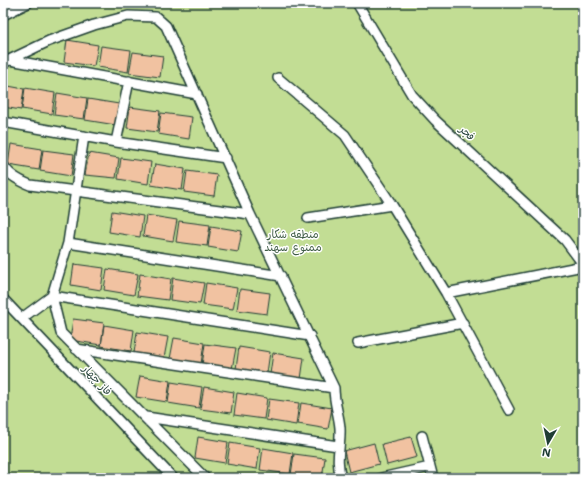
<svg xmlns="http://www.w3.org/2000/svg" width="586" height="481" viewBox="0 0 586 481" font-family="'Shantell Sans','Playpen Sans Arabic',sans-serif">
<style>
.green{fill:#c2dd94;stroke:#708d64}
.building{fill:#f1c2a1;stroke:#1f3d34}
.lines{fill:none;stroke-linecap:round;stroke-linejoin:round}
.street-casing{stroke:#1f3d34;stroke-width:12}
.street{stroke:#fff;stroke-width:9}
.labels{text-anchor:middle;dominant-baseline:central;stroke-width:3;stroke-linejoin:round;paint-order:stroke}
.street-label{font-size:11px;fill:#1f3d34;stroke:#fff}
.park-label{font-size:11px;fill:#405d47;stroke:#fff}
</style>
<rect width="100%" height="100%" fill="#fff"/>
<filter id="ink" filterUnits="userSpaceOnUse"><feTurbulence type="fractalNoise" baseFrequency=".025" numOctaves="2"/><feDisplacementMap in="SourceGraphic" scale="8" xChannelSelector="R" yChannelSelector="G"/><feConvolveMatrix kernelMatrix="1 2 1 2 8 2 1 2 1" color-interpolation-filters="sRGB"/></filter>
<g filter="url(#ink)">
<path class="green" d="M3 3H583V478H3Z"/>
<path class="building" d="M67 40 98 45 94 66 64 62Z
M101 46 131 50 128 72 98 67Z
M133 52 163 56 160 77 129 73Z
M3 85 24 89 21 110 3 107Z
M25 88 55 93 52 114 22 109Z
M57 93 87 98 84 119 54 115Z
M88 99 119 104 116 125 85 120Z
M130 107 160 111 157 132 127 128Z
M161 113 192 117 189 139 158 134Z
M11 144 42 149 39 170 8 165Z
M43 150 74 154 71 176 40 171Z
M89 153 119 158 116 178 85 175Z
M121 158 151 162 148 184 118 179Z
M155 164 185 169 182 190 151 185Z
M187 171 217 175 214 196 184 192Z
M112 211 143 216 140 237 109 232Z
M146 215 177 220 173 241 143 236Z
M179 221 210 225 207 246 176 242Z
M211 226 242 231 238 252 208 247Z
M74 264 104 268 101 290 71 285Z
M107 269 138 274 134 295 104 290Z
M140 274 171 279 168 300 137 296Z
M173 278 204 283 200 304 170 300Z
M206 283 237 288 233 309 203 305Z
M240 289 270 293 267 314 237 310Z
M73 319 104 323 101 345 70 340Z
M104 325 134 330 131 351 101 346Z
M137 332 168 337 164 358 134 353Z
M174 338 204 343 201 364 170 359Z
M205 344 236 348 232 369 202 365Z
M239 347 270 352 267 373 236 369Z
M273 353 304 358 301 379 270 374Z
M140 376 170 381 167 402 136 397Z
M171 382 202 387 199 408 168 403Z
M204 387 234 392 231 413 200 409Z
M237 393 267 398 264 419 234 415Z
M269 399 299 403 296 425 266 420Z
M301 403 332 408 328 429 298 424Z
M198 437 228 442 225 463 195 458Z
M411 437 417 457 387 465 382 444Z
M230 443 260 448 257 469 227 464Z
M374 443 379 464 349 472 344 451Z
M263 448 293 453 290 474 260 470Z
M294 454 325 458 322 478 291 475Z"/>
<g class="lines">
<g class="street-casing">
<path id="street" d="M357 3 412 95 435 120 565 240 583 264
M3 15 28 3
M10 60 197 94
M3 63 49 41 94 25 128 16 156 17 166 26 250 214 334 388C334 403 339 415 340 428 341 447 335 458 341 478
M278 78 345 135 392 205 446 293 509 410
M3 122 116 142 226 158
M84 136 68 243 52 296 61 333 205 478
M116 142 129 81
M3 164C7 174 20 181 30 185L250 214
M308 218 392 205
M68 243 281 276
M446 293 583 266
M3 299 173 478
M22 318 52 296 310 336
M358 343 463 323
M76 349 334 388
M146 417 338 446
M422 436 433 478
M381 478 430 467"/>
</g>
<use href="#street" class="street"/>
</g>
</g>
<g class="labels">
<g class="street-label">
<text transform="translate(467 133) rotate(43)">فجر</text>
<text transform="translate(97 380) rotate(47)">فاز چهار</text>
</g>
<g class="park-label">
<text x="293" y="234">منطقه شکار<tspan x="293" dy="13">ممنوع سهند</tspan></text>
</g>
</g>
<rect width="586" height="481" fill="none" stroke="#fff" stroke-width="16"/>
<rect x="8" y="8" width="570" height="465" fill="none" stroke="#1f3d34" stroke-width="1.5" filter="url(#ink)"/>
<g transform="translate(548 443) rotate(189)" stroke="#ffffff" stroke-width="3" paint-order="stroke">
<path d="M0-3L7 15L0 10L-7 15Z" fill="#1f3d34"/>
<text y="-6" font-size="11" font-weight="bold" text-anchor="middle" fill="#1f3d34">N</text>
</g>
</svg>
